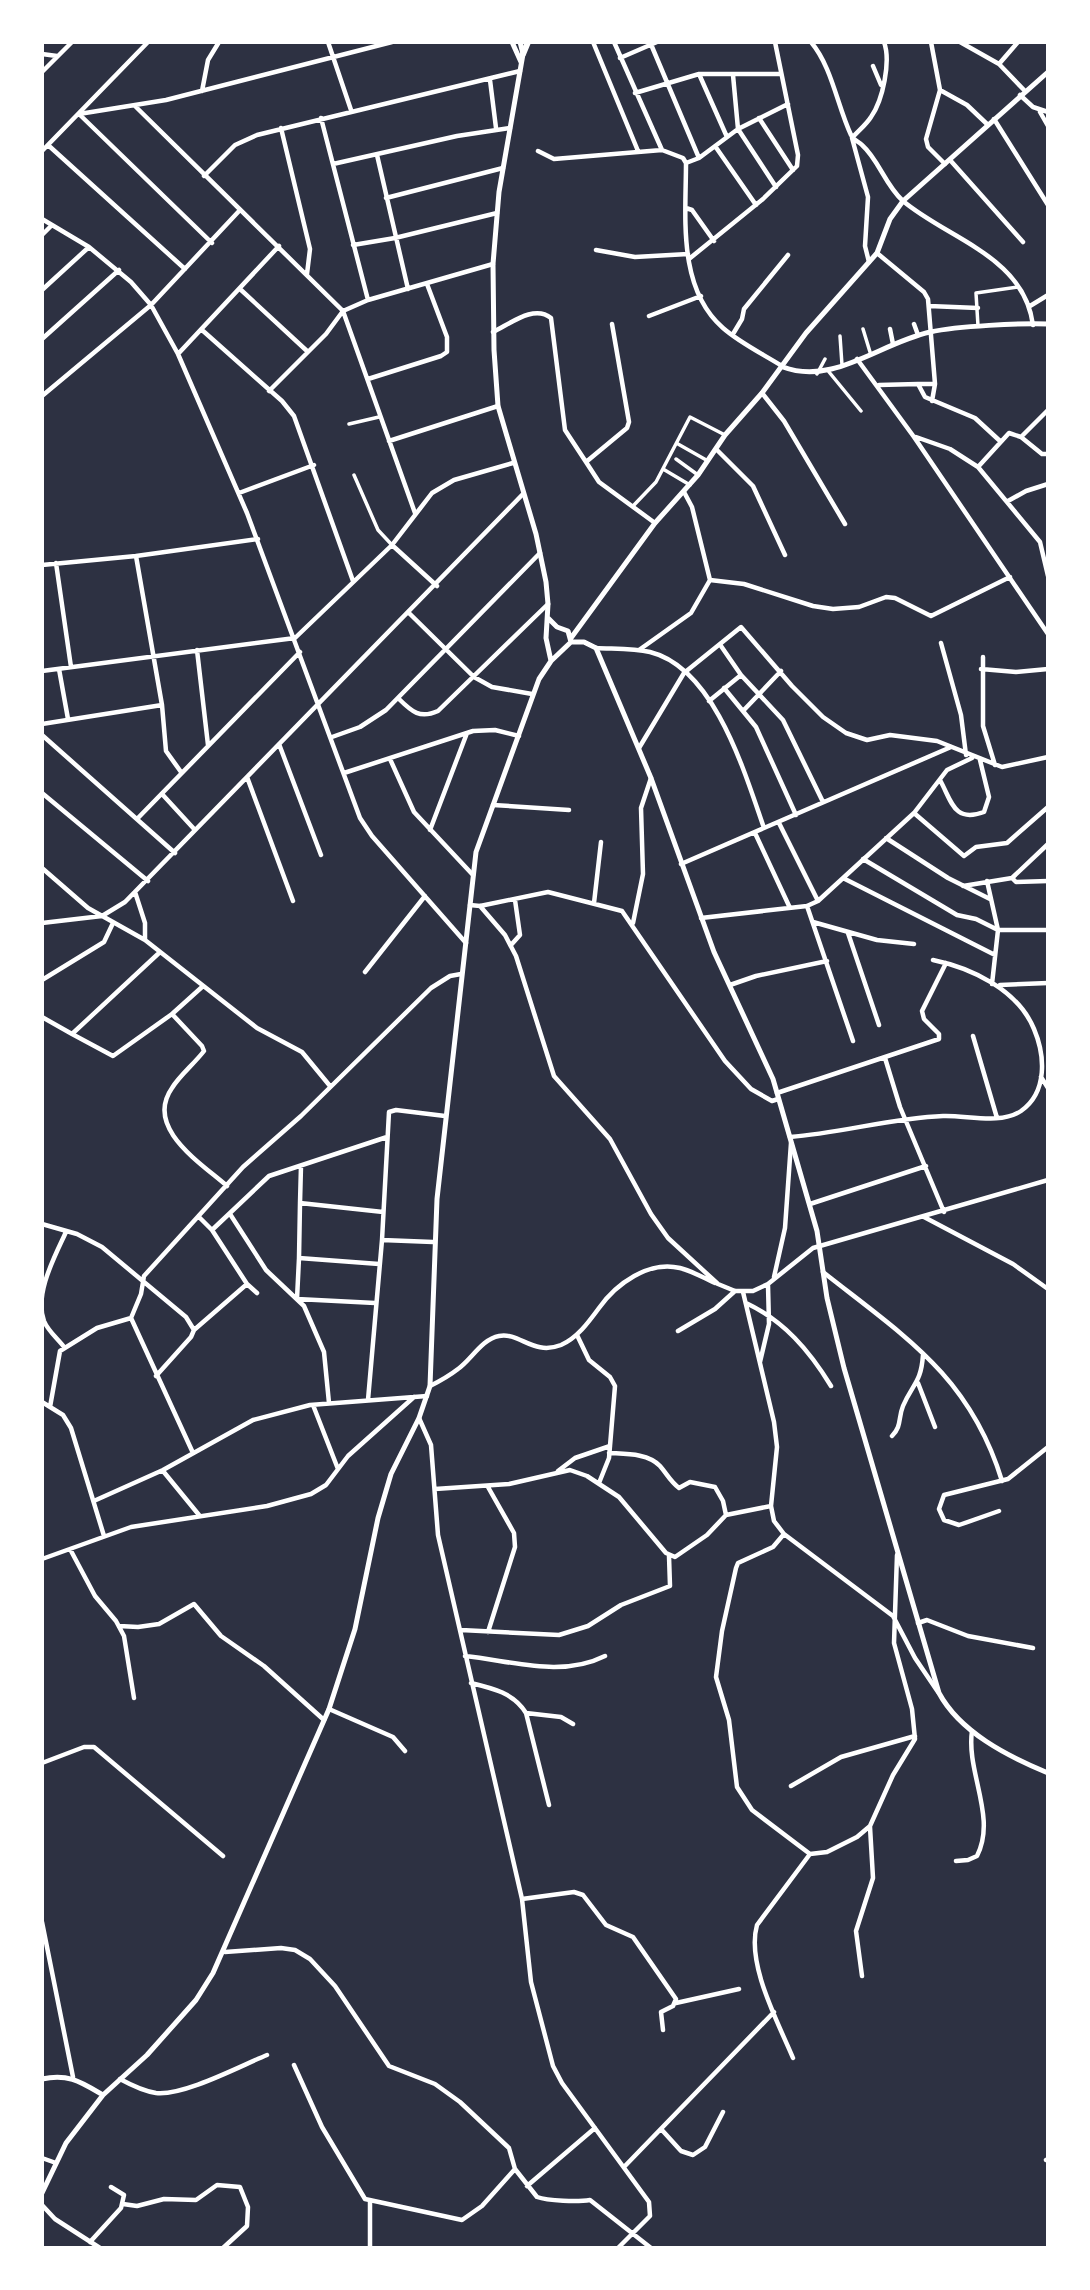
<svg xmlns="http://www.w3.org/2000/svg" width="1090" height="2290" viewBox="0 0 1090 2290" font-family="Georgia,serif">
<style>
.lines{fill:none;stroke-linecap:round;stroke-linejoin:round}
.pedestrian{stroke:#fff;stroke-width:3.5}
.minor{stroke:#fff;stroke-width:4.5}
.tertiary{stroke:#fff;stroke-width:5}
.secondary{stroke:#fff;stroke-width:6}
</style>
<rect width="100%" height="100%" fill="#2d3142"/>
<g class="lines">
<path class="pedestrian" d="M978 326 976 293 1018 287
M863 329 870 352
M840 336 842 365
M829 372 861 411
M817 374 825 359
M349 424 379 417
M678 444 708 461
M676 459 698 475
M663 469 690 485
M354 475 378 530 392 545
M634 505 656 482 690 417 725 435"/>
<path class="minor" d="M328 42 351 110
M593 42 638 151
M614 42 662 150
M650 42 699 158
M811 42C832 67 837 105 851 135 853 140 858 141 862 145 879 160 885 185 903 201 948 239 1024 256 1033 325
M931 42 940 90 926 139 928 147 945 164
M960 42 999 64 1024 90
M42 54 57 56
M620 58 657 42
M999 64 1018 42
M873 66 881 85
M42 72 72 42
M699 74 727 137
M733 75 738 129 776 187
M490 80 496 128
M940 90 967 105 988 125
M202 91 208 60 219 42
M635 93 699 74H781
M1020 95 1033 107 1048 112
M136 107 343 311 415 513
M1040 112 1048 126
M79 114 166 100 392 42
M79 114 212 243
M321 118 368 300
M759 118 793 170
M994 119 1048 205
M281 128 310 249 307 274
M48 145 185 269
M715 146 756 205
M42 151 148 42
M538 151 554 159 662 150 683 158 686 163C686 216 677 288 723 328 740 343 763 354 782 366
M377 155 408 289
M950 160 1023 242
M686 163 699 158 738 129 788 104
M333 164 457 136 510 128
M204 176 235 145 257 135 520 71
M386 198 503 168
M686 208 692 210 714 241
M42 219 89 247 131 282 151 305 178 354 247 513 360 818 372 836 466 943
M42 235 52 225
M353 245 395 238 497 213
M596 250 635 257 688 254
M877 253 924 292 928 299 935 384H918
M689 259 763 199 797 166 798 155 775 42
M869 262 865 246 868 197 852 138C858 131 866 125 871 117 883 100 891 61 884 42
M240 289 307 351
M42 290 89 247
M929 306 978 308
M1030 306 1048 295
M649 316 701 296
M612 324 629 422 627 428 586 462 599 482 655 523
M914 324 918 335
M890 329 893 344
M202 330 282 401 294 416 353 581
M493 332C510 324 534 304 551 318L565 430 586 462
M733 334 742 319 744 309 788 255
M42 339 119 270
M178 354 279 246
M857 359 914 437 1048 634
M368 379 441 356 447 352V337L427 284
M879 385 918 384 925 397 975 418 1000 441
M269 391 326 334 343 311 368 300 493 264
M762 393 784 421 845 524
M42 396 151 305 240 210
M932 401 935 384
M916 437 950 449 978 467 1040 542 1048 576
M1021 437 1042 454H1048
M389 441 498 406
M716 449 753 486 785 555
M978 467 1009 433 1021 437 1048 410
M239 493 314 465
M1008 501 1026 491 1048 484
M392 545 437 586
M136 556 162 705
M56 563 71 667
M42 565 136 556 258 539
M710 580 744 584 813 606 833 609 859 607 886 597 895 598 931 616 1010 577
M410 614 474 677 492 687 532 694
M941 643 961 715 966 755
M721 646 741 675 783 720 823 802
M596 648C613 649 633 648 650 652 715 668 745 774 764 828
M197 650 208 745
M639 650 691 613 710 580 692 507 684 492
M983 657V726L995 765
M59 669 68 719
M981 669 1016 672 1048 669
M42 671 295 638 392 545 432 493 454 480 513 463
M724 688 756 727 796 815
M399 699C412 712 420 719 438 711L548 604
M709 701 741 675
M743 711 781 671
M42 724 162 705 166 751 181 772
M42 735 175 853
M332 737 360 727 386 710 540 553
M279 744 321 855
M639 748 684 673 741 627 792 686 823 717 846 733 867 740 890 735 937 741 1002 767 1048 757
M390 759 414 812 473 875
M344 773 473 731 495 730 519 736
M247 777 293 901
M940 780C952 802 954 823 984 812L989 797 980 760
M42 793 148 881
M162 794 195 830
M493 805 569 810
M914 813 964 856 976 847 1007 843 1048 807
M137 819 300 652
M779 823 818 901
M430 830 467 733
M755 833 790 908
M886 838 948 878 990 899
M863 859 957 915 976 919 998 930H1048
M681 864 951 747
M42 868 88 908 145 940 257 1028 302 1052 330 1086
M843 878 995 955
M1012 878 1016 882 1048 881
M987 881 998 930 992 984
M963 886 1012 878 1048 844
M135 892 145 923V939
M594 903 601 842
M470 905 480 906 548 892 622 911 725 1061 751 1089 772 1101 778 1099
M480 906 505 935 516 956 554 1076 610 1139 651 1214 668 1238 718 1284 735 1291H753L768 1284 813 1248 1048 1180
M807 906 853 1041
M701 918 807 906 818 901 914 813 947 770 972 758
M813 922 877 940 914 944
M42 923 102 916 125 902 522 495
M633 923 643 874 641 808 651 778
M848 933 879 1025
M511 945 520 935 515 900
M365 972 425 896
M42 980 104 942 113 923
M730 985 756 976 827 961
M1000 985 1048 983
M202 987 172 1014 202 1046 204 1051C194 1064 180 1075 172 1088 144 1128 201 1163 227 1186
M42 1017 72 1034 159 953
M72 1034 113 1056 172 1014
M973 1036 997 1118
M885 1058 900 1107 944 1212
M1041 1077 1048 1088
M777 1093 939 1039V1034L924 1019 922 1011 946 963
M790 1137C841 1133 892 1118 943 1116 967 1115 1000 1125 1021 1111 1048 1092 1045 1055 1034 1029 1018 990 972 968 933 960
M300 1203 301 1166
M810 1204 926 1166
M230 1214 266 1270 304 1306 324 1352 329 1403
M199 1217 212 1230 247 1284 257 1293
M924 1217 1013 1264 1048 1289
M42 1224 77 1234 102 1247 186 1317 194 1330 191 1337 156 1376
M212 1230 269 1176 387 1137
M382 1240 389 1112 396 1110 445 1116
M299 1258 297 1299 375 1303
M379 1264 299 1258 300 1203 383 1212
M823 1272C904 1336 970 1376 1002 1481
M774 1277 785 1228 791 1143
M743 1292 774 1422 777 1447 771 1506 774 1521 784 1534 893 1616 915 1658 938 1692
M746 1303C784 1321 809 1350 831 1386
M131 1318 193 1453
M194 1330 247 1284
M678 1331 715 1309 735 1291
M577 1335 589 1360 610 1377 615 1386 609 1458 599 1483
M64 1347C58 1339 48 1331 44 1321 34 1294 55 1256 66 1232
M760 1362 769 1324 768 1285
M918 1383 935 1427
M430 1386C440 1381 449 1376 458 1369 471 1360 482 1339 499 1336 520 1332 533 1356 561 1345 577 1338 588 1323 599 1308 616 1284 649 1260 680 1268 692 1271 704 1278 715 1283
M368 1400 382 1240 433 1242
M42 1402 63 1415 71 1428 104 1536
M313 1405 338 1469
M50 1407 60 1351 97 1328 131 1318 141 1294 144 1276 243 1167 301 1116 431 988 450 976 461 974
M419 1418 431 1445 438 1535 522 1899 531 1982 553 2066 562 2083 649 2202 650 2216 618 2248
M892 1436C902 1426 898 1418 903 1406 913 1383 921 1383 923 1355
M609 1453C625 1454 648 1453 660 1466 667 1474 670 1481 679 1488L690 1482 715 1487 723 1501 726 1515
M163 1471 199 1515
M558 1471 575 1458 610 1446
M435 1489 509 1484 570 1470 587 1476 619 1497 666 1553 675 1557 707 1535 726 1515 771 1506
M96 1500 163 1470 253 1420 310 1405 427 1396
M999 1511 959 1525 944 1520 939 1509 944 1495 1008 1479 1048 1447
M784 1534 773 1547 738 1563 736 1568 722 1631 716 1677 729 1720 737 1787 752 1810 810 1854 827 1852 857 1837 870 1826 893 1775 915 1739 912 1709 894 1643 897 1555
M70 1549 95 1596 116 1621 124 1636 134 1698
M42 1559 131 1527 267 1506 311 1494 326 1485 348 1456 414 1397
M918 1623 927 1620 968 1636 1033 1648
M119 1626 138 1627 159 1624 194 1604 221 1636 264 1666 324 1720
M461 1630 559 1635 588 1626 621 1605 670 1586 669 1556
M488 1632 515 1547 514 1533 488 1487
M465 1656C513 1661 561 1678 605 1656
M471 1683C492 1688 514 1693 526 1713L549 1805
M329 1709 393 1737 405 1751
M526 1713 561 1717 573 1724
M42 1763 84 1747H94L223 1856
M791 1786 841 1757 915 1736
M956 1861 968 1860 977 1856C997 1817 966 1772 972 1731
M522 1899 574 1892 583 1895 606 1925 633 1937 676 1999 673 2006 661 2012 663 2030
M42 1922 73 2077
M225 1952 281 1948 295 1950 310 1959 335 1986 389 2066 435 2084 460 2102 509 2148 515 2169 537 2197C548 2201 578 2202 590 2200L651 2248
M862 1976 856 1931 873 1878 870 1827
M676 2003 739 1989
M793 2058C778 2022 746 1964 757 1925L810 1854
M294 2065 322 2127 365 2199 462 2220 482 2206 515 2169
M120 2079C131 2085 143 2091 156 2093 184 2096 240 2066 267 2055
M661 2129 681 2151 693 2155 705 2147 723 2112
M42 2158 56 2163
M1046 2160 1048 2159
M624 2167 774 2012
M527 2186 595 2128
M370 2200V2248
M123 2204 137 2206 164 2199 196 2200 217 2185 240 2187 248 2207 247 2226 223 2248
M42 2205 55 2219 100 2248
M90 2242 121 2208 124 2195 111 2187"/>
<path class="tertiary" d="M512 42 521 62
M520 42 523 54 499 192 493 264 494 350 498 406 536 534 546 582 548 604 546 638 551 661
M783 367C833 386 880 343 930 332 958 326 1020 323 1048 324
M571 638 655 523 698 475 725 435 762 393 806 333 877 253 890 219 903 201 1048 72
M571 642H584L596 648 651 778 714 952 773 1079 817 1231 827 1298 844 1368 939 1693C960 1732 1007 1756 1048 1773
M42 2079C68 2073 81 2082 103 2095
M42 2193 66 2143 103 2095 147 2055 196 2000 213 1973 329 1709 355 1629 378 1518 391 1474 419 1418 430 1386 437 1199 476 852 539 679 551 661 571 642 568 631 557 627 548 618"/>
<path class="secondary" d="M523 54 528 42"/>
</g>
<rect width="1090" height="2290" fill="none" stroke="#ffffff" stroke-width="88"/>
</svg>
